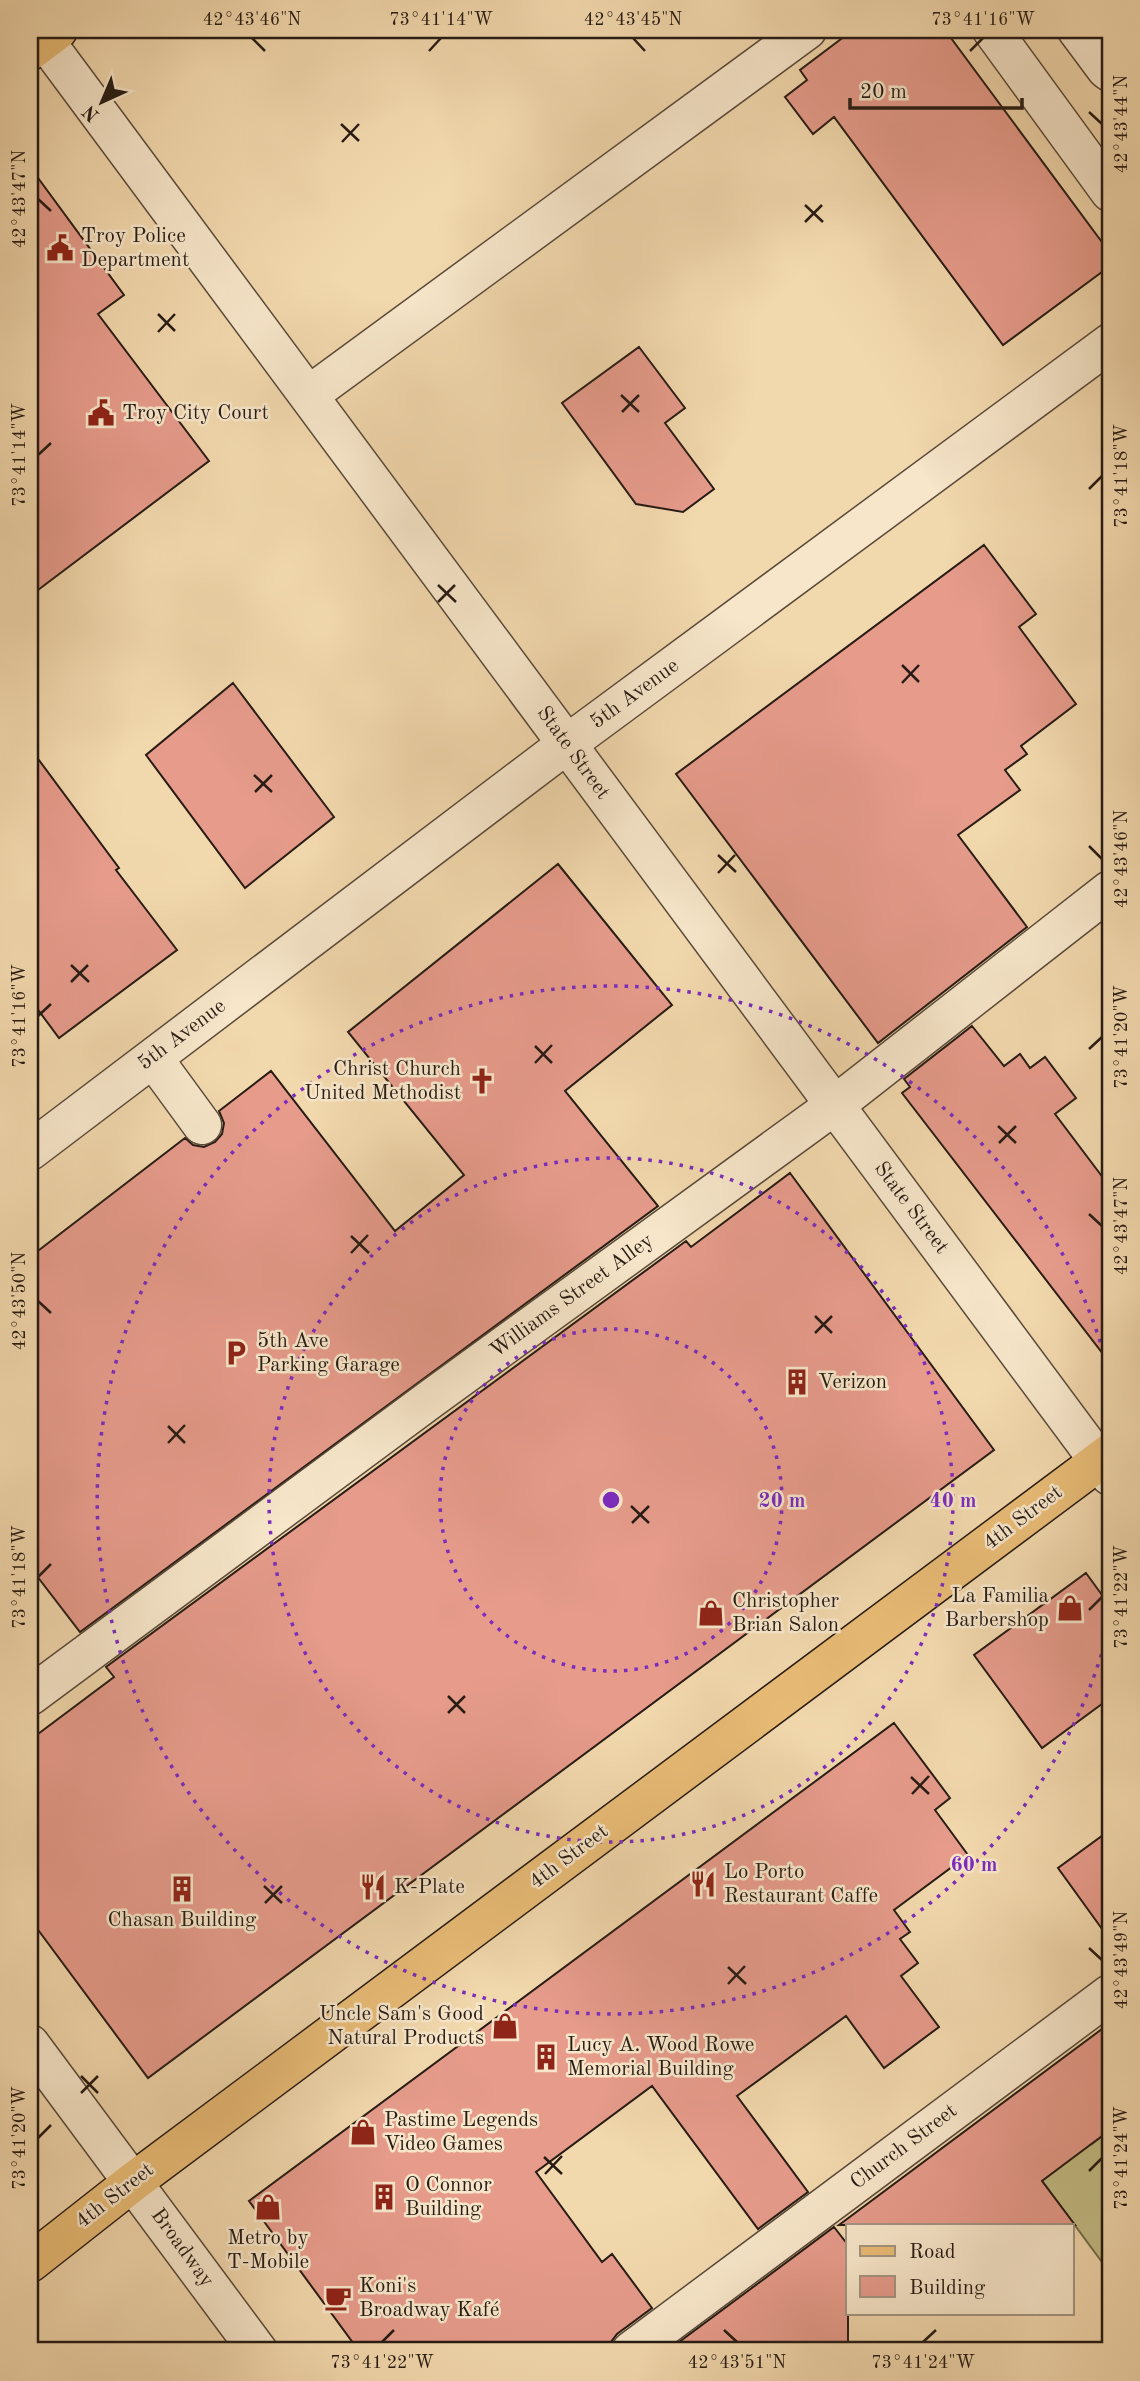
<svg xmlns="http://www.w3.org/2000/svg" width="1140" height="2381" viewBox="0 0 1140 2381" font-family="'Old Standard TT',serif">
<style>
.green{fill:#c3bc84;stroke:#756c4c;stroke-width:2}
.building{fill:#e69b8b;stroke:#271b14;stroke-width:2}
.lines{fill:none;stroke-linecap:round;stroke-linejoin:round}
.minor-casing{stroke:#5a4a3a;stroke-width:41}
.major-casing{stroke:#271b14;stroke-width:41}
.minor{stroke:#f7e6ca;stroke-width:38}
.major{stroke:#e9bc76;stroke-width:38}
.ticks{fill:none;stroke:#271b14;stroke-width:2.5}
.ring{fill:none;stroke:#7b2cbf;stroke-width:3.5;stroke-dasharray:3.5 7}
.labels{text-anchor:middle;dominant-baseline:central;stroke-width:5;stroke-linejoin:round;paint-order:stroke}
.poi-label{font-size:21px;fill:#271b14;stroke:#f7e6ca;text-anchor:start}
.street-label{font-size:21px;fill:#271b14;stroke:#f7e6ca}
.centre{fill:#7b2cbf;stroke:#f7e6ca;stroke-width:3.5}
.ring-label{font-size:21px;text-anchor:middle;font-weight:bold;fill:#7b2cbf;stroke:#f7e6ca;stroke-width:5;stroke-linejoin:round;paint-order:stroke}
.neatline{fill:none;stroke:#271b14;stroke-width:2.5}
.ticks-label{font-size:18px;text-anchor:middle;fill:#271b14}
</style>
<rect width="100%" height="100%" fill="#f2d8ad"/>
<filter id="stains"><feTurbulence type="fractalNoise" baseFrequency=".00286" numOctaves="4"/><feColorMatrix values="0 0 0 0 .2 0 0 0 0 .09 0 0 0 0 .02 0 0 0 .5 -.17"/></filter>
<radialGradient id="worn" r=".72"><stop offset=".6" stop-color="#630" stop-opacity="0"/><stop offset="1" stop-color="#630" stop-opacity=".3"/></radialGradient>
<path class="green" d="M1110 2130V2273L1032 2167 1083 2132 1092 2144Z"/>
<path class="building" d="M853 30H945L1110 253V266L1003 345 834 117 813 134 785 97 807 80 800 70Z
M30 167 124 295 98 314 209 461 30 596Z
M639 347 685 408 665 423 714 489 683 512 636 504 562 403Z
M984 545 1036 614 1019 627 1076 704 1021 746 1027 754 1005 770 1020 790 958 835 1027 927 878 1043 676 774Z
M233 683 334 817 245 888 146 755Z
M30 748 119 868 116 870 177 950 59 1038 30 999Z
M558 864 672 1005 565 1091 658 1206 80 1632 30 1567V1257L185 1138 193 1145 204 1147 215 1142 222 1134 224 1123 219 1111 271 1071 395 1231 464 1175 348 1032Z
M972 1026 1004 1066 1020 1054 1030 1068 1045 1057 1076 1098 1055 1114 1110 1187V1363L902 1093 910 1087 904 1079Z
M790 1173 994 1450 148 2078 30 1919V1740L114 1677 106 1667 686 1241 691 1247Z
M1086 1573 1110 1606V1698L1042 1748 974 1655Z
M894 1723 950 1798 935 1810 968 1855 894 1910 910 1932 900 1939 918 1963 901 1976 939 2027 884 2068 846 2016 737 2096 808 2192 758 2229 652 2086 536 2172 602 2262 612 2254 652 2308 617 2334 611 2342 610 2351H359L249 2201Z
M1110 1830V1940L1058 1868Z
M1110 2023V2130L1042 2181 1075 2225H839Z
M834 2227 848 2245V2351H667Z"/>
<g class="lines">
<g class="minor-casing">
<path id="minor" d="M37 30 1110 1476
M992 30 1110 192
M1077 30 1106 69 1110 72
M309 395 807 30
M153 1058 202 1125
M30 1151 567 744 1110 343
M30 1696 432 1398 835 1105 1110 890
M30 2044 258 2351
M631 2351 1110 1994"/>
</g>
<g class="major-casing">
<path id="major" d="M30 51 58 30
M30 2263 133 2182 1110 1453"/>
</g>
<use href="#minor" class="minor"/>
<use href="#major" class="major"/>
</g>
<path class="ticks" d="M252 38 265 51M633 38 645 51M429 51 441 38M970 51 983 38M1089 112 1102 124M341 124 359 141M342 142 359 124M38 199 51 211M805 205 823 222M805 222 822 205M158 314 175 331M158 332 175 314M621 395 639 412M622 412 639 395M38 455 51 443M1089 489 1102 476M438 585 456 602M438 602 455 585M902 665 919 682M902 683 919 665M254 775 272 792M255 792 272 775M1089 846 1102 859M718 855 736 872M718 873 735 855M71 965 89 982M71 982 88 965M38 1016 51 1004M535 1046 552 1063M1089 1049 1102 1037M535 1063 552 1045M998 1126 1016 1143M999 1143 1016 1126M1089 1214 1102 1226M351 1236 369 1253M351 1253 368 1235M38 1301 51 1313M815 1316 832 1333M815 1333 832 1316M168 1426 185 1443M168 1443 185 1425M631 1506 649 1523M632 1523 649 1506M38 1577 51 1564M1089 1610 1102 1597M448 1696 465 1713M448 1713 465 1696M911 1777 929 1794M912 1794 929 1776M264 1886 282 1903M265 1903 282 1886M1089 1948 1102 1960M728 1967 746 1984M728 1984 745 1966M81 2076 98 2093M81 2093 98 2076M38 2138 51 2125M544 2157 562 2174M1089 2171 1102 2158M545 2174 562 2156M724 2330 737 2342M382 2342 394 2330M923 2342 936 2330"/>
<g class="ring">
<circle cx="611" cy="1500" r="171"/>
<circle cx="611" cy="1500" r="342"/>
<path d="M1110 1624A514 514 0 1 1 1110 1376"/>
</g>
<defs>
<g id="civic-bare" transform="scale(2.1)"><path d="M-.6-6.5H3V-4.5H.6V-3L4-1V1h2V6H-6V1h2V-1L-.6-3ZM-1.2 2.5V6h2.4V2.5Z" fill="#8f2418" stroke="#f7e6ca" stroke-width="2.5" paint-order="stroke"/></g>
<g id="church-bare" transform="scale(2.1)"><path d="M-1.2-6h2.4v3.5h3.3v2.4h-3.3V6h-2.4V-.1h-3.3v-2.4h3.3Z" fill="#8f2418" stroke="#f7e6ca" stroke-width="2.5" paint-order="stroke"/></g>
<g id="parking-bare" transform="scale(2.1)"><path d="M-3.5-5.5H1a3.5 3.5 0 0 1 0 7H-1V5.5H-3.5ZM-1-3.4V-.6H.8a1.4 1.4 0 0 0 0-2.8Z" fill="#8f2418" stroke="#f7e6ca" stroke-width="2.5" paint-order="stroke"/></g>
<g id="building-bare" transform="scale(2.1)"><path d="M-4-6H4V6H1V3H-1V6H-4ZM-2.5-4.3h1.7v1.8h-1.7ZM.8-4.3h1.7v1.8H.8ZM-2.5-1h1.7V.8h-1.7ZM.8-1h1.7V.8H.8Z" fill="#8f2418" stroke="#f7e6ca" stroke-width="2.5" paint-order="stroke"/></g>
<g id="shop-bare" transform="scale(2.1)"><path d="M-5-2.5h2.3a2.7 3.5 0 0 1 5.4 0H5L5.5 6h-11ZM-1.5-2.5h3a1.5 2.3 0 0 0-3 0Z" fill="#8f2418" stroke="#f7e6ca" stroke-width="2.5" paint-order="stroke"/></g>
<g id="restaurant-bare" transform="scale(2.1)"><path d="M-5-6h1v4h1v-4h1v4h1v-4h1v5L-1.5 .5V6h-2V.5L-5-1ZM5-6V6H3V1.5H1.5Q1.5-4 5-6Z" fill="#8f2418" stroke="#f7e6ca" stroke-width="2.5" paint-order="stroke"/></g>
<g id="cafe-bare" transform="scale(2.1)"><path d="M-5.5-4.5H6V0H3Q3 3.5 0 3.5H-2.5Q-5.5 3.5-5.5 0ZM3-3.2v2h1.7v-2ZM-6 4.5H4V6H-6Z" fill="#8f2418" stroke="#f7e6ca" stroke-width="2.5" paint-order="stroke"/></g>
</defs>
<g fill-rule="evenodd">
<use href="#civic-bare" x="60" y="248"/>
<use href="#civic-bare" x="101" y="413"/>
<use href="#church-bare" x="482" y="1081"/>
<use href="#parking-bare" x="236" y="1353"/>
<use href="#building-bare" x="797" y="1382"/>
<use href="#shop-bare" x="1070" y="1608"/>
<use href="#shop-bare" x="711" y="1613"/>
<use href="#restaurant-bare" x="703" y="1884"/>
<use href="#restaurant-bare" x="373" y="1887"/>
<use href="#building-bare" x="182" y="1889"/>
<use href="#shop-bare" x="505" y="2026"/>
<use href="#building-bare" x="546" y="2057"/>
<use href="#shop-bare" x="363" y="2132"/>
<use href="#building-bare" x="384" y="2197"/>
<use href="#shop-bare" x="268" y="2207"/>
<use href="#cafe-bare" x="338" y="2298"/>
</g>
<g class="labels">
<g class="poi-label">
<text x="81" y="236">Troy Police<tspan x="81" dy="24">Department</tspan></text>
<text x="122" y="413">Troy City Court</text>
<text x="461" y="1069" text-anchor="end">Christ Church<tspan x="461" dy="24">United Methodist</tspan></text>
<text x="257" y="1341">5th Ave<tspan x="257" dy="24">Parking Garage</tspan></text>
<text x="818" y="1382">Verizon</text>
<text x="1049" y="1596" text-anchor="end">La Familia<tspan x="1049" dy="24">Barbershop</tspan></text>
<text x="732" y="1601">Christopher<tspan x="732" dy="24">Brian Salon</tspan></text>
<text x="724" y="1872">Lo Porto<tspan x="724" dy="24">Restaurant Caffe</tspan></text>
<text x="394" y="1887">K-Plate</text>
<text x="182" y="1920" text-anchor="middle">Chasan Building</text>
<text x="484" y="2014" text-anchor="end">Uncle Sam's Good<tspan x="484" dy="24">Natural Products</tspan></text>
<text x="567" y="2045">Lucy A. Wood Rowe<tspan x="567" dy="24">Memorial Building</tspan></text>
<text x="384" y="2120">Pastime Legends<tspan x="384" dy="24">Video Games</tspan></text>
<text x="405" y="2185">O Connor<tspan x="405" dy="24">Building</tspan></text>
<text x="268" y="2238" text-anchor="middle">Metro by<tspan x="268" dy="24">T-Mobile</tspan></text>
<text x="359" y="2286">Koni's<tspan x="359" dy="24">Broadway Kafé</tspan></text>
</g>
<g class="street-label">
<text transform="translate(635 694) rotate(-36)">5th Avenue</text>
<text transform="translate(573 753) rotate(54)">State Street</text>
<text transform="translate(182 1035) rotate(-37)">5th Avenue</text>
<text transform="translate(911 1208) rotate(53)">State Street</text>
<text transform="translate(572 1296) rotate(-36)">Williams Street Alley</text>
<text transform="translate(1023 1518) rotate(-37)">4th Street</text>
<text transform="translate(569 1857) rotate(-37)">4th Street</text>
<text transform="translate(904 2147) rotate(-37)">Church Street</text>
<text transform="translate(115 2196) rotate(-38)">4th Street</text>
<text transform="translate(182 2248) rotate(54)">Broadway</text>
</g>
</g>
<circle cx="611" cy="1500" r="10" class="centre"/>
<g class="ring-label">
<text x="782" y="1507">20 m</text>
<text x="953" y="1507">40 m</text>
<text x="974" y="1871">60 m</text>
</g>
<rect width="1140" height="2381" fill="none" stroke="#f2d8ad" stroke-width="77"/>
<rect x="846" y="2224" width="228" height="91" fill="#f7e6ca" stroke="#a49581" stroke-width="2"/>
<rect x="860" y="2246" width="35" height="10" fill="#e9bc76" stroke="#a49581" stroke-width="2"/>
<text x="909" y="2258" font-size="21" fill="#271b14">Road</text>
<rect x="860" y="2276" width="35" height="21" fill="#e69b8b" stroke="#a49581" stroke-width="2"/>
<text x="909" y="2294" font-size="21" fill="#271b14">Building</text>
<g transform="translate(102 102) rotate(224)" stroke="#f7e6ca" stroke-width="5" paint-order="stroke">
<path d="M0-5L12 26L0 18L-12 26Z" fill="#271b14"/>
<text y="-10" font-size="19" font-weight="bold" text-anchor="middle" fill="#271b14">N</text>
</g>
<path d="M850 98v10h172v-10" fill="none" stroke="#271b14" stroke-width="3.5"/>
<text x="860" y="98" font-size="21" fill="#271b14" stroke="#f7e6ca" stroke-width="5" paint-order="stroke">20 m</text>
<rect x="38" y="38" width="1064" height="2304" class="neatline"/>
<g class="ticks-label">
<text x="252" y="25">42°43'46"N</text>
<text x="441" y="25">73°41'14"W</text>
<text x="633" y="25">42°43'45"N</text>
<text x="983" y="25">73°41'16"W</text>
<text transform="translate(1121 124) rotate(-90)" y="6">42°43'44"N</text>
<text transform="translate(19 199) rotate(-90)" y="6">42°43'47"N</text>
<text transform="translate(19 455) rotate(-90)" y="6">73°41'14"W</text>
<text transform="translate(1121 476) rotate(-90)" y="6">73°41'18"W</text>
<text transform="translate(1121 859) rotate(-90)" y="6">42°43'46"N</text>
<text transform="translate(19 1016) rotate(-90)" y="6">73°41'16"W</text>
<text transform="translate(1121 1037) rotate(-90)" y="6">73°41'20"W</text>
<text transform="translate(1121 1226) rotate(-90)" y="6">42°43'47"N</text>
<text transform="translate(19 1301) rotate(-90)" y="6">42°43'50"N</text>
<text transform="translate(19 1577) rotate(-90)" y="6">73°41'18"W</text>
<text transform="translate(1121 1597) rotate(-90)" y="6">73°41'22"W</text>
<text transform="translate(1121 1960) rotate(-90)" y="6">42°43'49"N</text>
<text transform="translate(19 2138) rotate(-90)" y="6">73°41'20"W</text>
<text transform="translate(1121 2158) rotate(-90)" y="6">73°41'24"W</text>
<text x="382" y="2368">73°41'22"W</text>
<text x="737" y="2368">42°43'51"N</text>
<text x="923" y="2368">73°41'24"W</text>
</g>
<rect width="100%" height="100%" filter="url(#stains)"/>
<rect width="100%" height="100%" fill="url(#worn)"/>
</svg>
